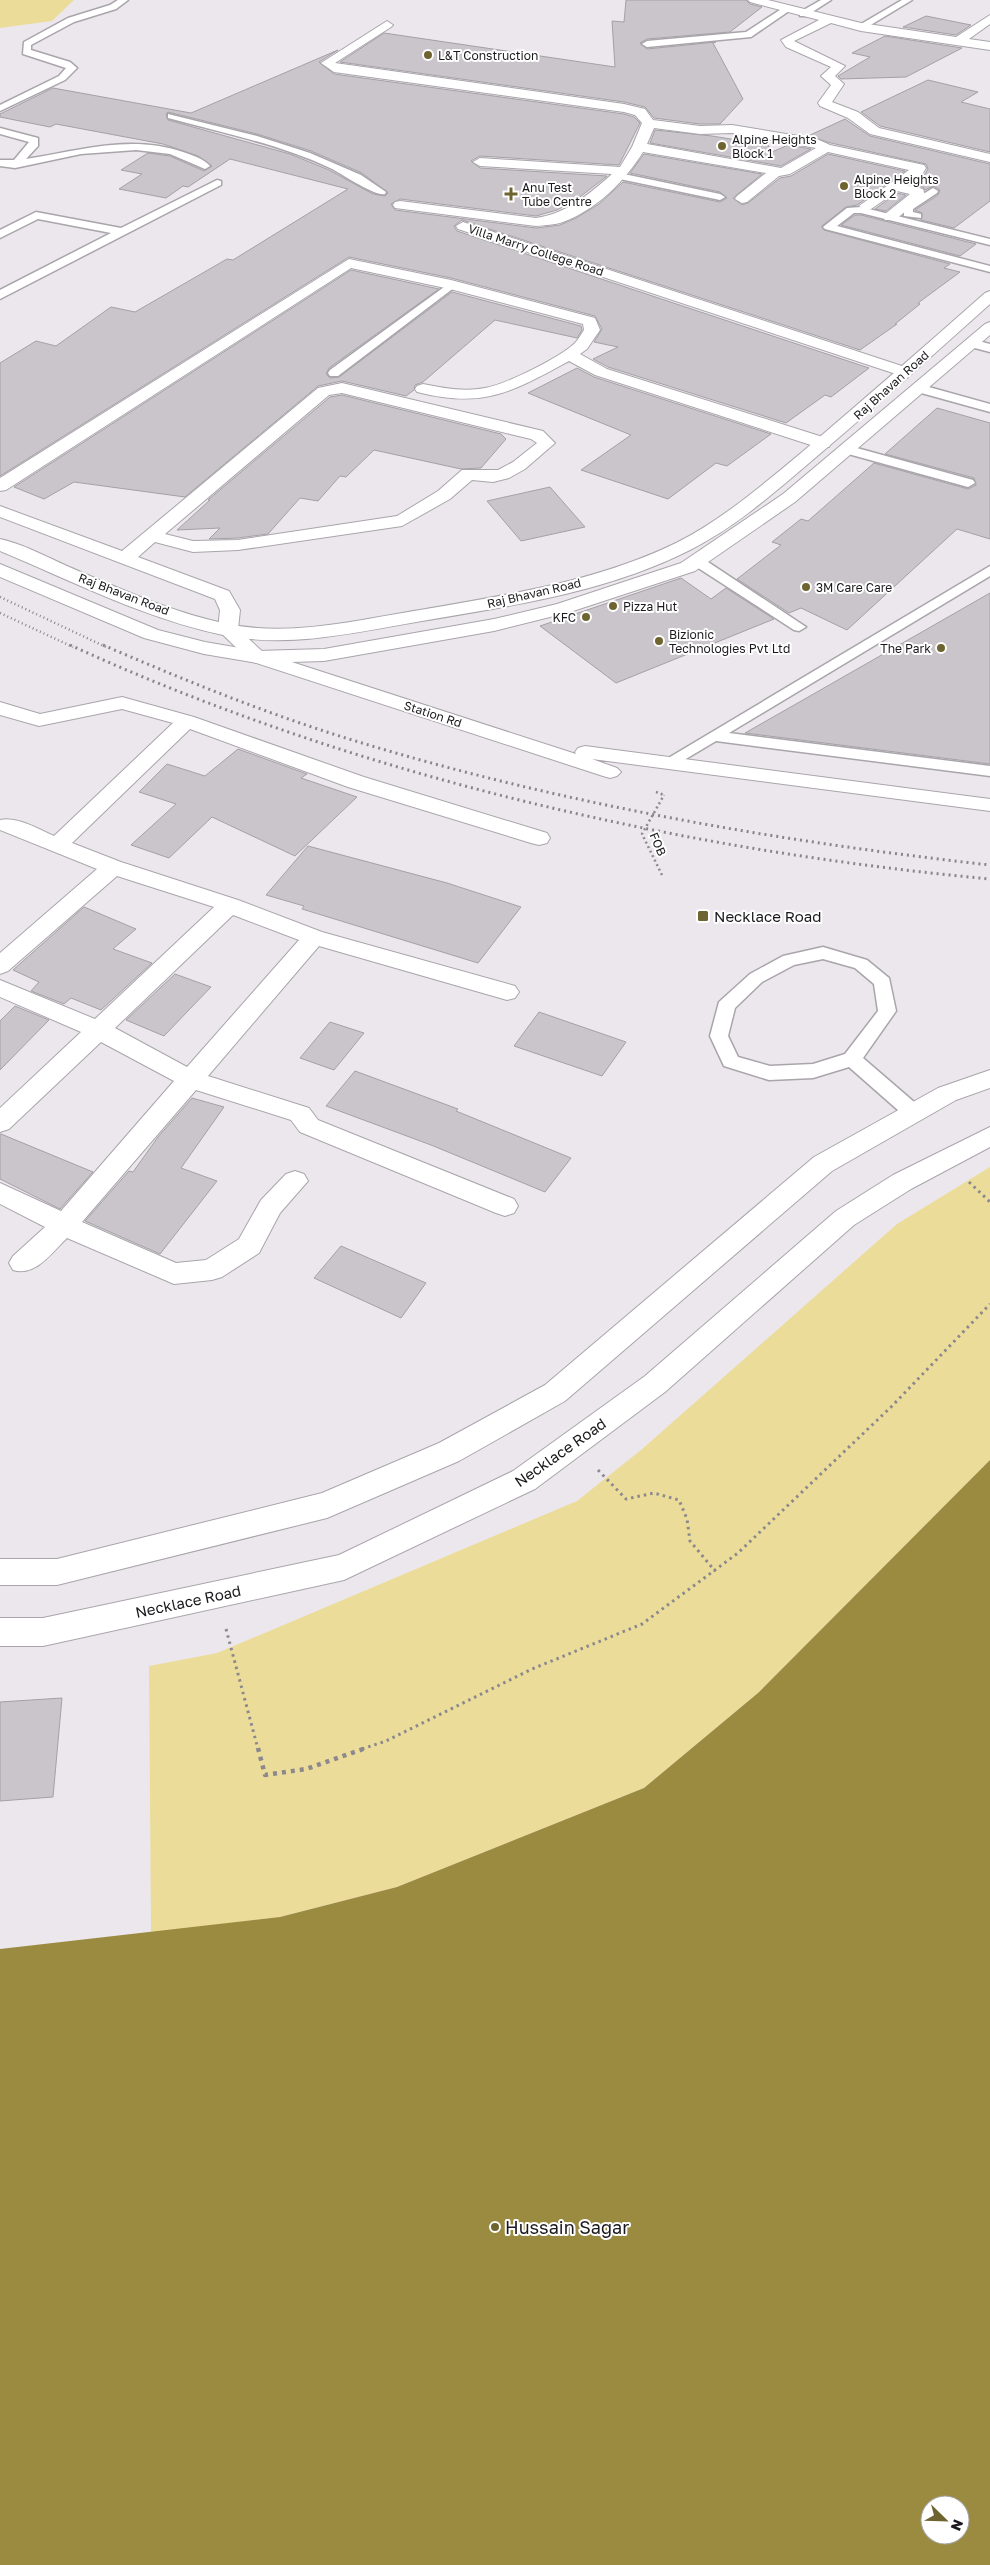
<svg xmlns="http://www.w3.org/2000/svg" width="990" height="2565" viewBox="0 0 990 2565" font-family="'Golos Text',sans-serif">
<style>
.green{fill:#ebdd99}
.water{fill:#9a8b40;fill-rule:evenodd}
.building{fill:#c9c5cb;stroke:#a5a0a6;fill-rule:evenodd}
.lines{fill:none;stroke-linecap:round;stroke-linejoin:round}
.service-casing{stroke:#a9a5ab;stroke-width:3}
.minor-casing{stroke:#a9a5ab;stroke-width:2}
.secondary-casing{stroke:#a9a5ab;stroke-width:2}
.path-far2{stroke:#8c888d;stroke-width:2.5;stroke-dasharray:2 3;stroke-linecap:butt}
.path-far1{stroke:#8c888d;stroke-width:3;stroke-dasharray:2.5 4;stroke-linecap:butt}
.path{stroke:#8c888d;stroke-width:4.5;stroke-dasharray:4 5;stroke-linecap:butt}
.service{fill:#fff;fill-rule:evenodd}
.minor{fill:#fff;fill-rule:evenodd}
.secondary{fill:#fff;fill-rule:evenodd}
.rail-far1{stroke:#888589;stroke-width:2.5;stroke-dasharray:1 3;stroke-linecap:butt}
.rail{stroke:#888589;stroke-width:3;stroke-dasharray:2 4;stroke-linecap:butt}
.path-bridge{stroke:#8c888d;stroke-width:2.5;stroke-dasharray:2 3;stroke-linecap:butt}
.poi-dot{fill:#6e6430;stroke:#fff;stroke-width:2}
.labels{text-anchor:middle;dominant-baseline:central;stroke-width:4;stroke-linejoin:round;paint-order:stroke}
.far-poi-label{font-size:12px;fill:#1b191c;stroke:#fff;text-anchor:start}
.far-street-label{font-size:12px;fill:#1b191c;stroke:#fff}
.poi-label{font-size:15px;fill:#1b191c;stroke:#fff;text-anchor:start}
.street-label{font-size:15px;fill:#1b191c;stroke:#fff}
.near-poi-label{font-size:18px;fill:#1b191c;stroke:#fff;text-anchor:start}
</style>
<rect width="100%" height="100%" fill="#ece7ed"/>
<path class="green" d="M0 0H74L52 21 0 28Z
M990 1167V1460L758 1693 644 1788 397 1887 280 1917 151 1933 149 1666 217 1653 577 1501 641 1450 897 1224Z"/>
<path class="water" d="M990 1460V2565H0V1949L280 1917 397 1887 644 1788 758 1693ZM930 2505H960V2535H930Z"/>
<path class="building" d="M626 0H746L750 4 762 7 730 32 647 39 640 43 647 49 716 42 713 43 743 99 720 124H700L654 118 645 107 624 102 340 62 384 33 615 67 612 21 624 22Z
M926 16 971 25 956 35 903 27Z
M885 36 962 48 906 77 841 79 838 76 870 57 852 53Z
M338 50 319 62 334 74 624 114 634 117 640 123 619 165 480 156 471 161 480 168 607 176 576 200 557 210 536 216 400 199 391 204 395 210 536 228 560 225 576 218 599 204 623 182 720 202 727 198 720 192 630 173 644 154 762 174 733 198 742 205 748 203 780 178 791 176 828 154 905 171 857 205 846 207 822 226 824 230 950 264 944 268 960 272 918 303 920 304 895 324H897L860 350 462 220 454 226 457 231 869 368 831 397 825 395 786 423 608 367 593 359 618 347 594 342 602 329 595 316 451 278 349 257 0 476V363L36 341 56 346 111 307 135 312 227 259 233 260 348 189 230 159 188 187 183 186 166 198 119 189 142 174 121 170 148 153 170 156 204 171 212 166 198 156 163 144 56 124 50 127 0 117V114L53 88 191 113ZM168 112 257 134 311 151 362 173 388 193 385 196 373 194 329 170 290 154 168 120 166 114Z
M928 80 978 92 961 102 990 109V152L880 126 861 112Z
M845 119 870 136 990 164V201L954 228 921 220 922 213 915 210 938 195 940 190 934 186 925 190 923 187 910 184 925 174 928 169 926 164 831 143 808 136Z
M655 130 712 136 768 145 772 152 788 145 811 149 781 166 650 143Z
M897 193 906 195 886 211 875 209Z
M855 215H861L976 244 960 256 841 225Z
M351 270 439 289 329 368 326 374 330 378 339 377 452 292 581 326 582 330 577 338 495 320 423 382 415 385 414 390 406 396 342 381 318 386 185 497 74 482 44 499 14 487Z
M577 368 594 377 771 434 727 466 716 463 668 499 581 470 631 435 528 393Z
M342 395 501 434 506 439 481 468 461 469 374 450 346 477 340 476 318 501 300 498 268 534 238 538 209 539 220 528 177 530 210 500H208L330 397Z
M937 408 990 423V539L957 529 847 630 801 608 789 613 737 579 781 545 772 542 801 519 808 521 874 463 968 489 976 485 974 478 885 454Z
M550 487 585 527 521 541 487 501Z
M681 578 711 599 726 588 774 619 616 683 540 626Z
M990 593V764L745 733 796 704Z
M238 749 307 774 301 778 357 797 295 856 212 817 169 858 131 845 176 804 139 792 167 764 205 776Z
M308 846 447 883 521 907 478 963 302 909 304 906 266 895Z
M84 907 136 929 113 949 152 963 101 1010 71 998 64 1004 31 991 39 982 13 970Z
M175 974 211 987 164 1036 126 1020Z
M15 1006 49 1020 0 1070V1021Z
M539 1012 626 1042 602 1076 514 1046Z
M330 1022 364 1033 334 1070 300 1058Z
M355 1071 458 1109 456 1111 571 1158 545 1192 431 1145 326 1106Z
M192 1098 224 1107 181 1168 217 1181 160 1254 85 1221 129 1171 133 1172 158 1137Z
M0 1134H1L93 1172 60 1209 0 1179Z
M341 1246 426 1283 401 1318 314 1278Z
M62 1698 53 1797 0 1801V1702Z"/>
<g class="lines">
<g class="service-casing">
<path id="service" d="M118 0H128L116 9 74 22 31 45V50L70 62 77 68 65 80 0 111V105L59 76 66 68 23 54 24 42 68 18 110 5Z
M821 0H831L806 16H800V12Z
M902 0H912L864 29 856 27Z
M786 6 790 9 789 11 751 37 647 47 642 44 647 41 746 32Z
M168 114 257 136 310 153 361 175 386 192 385 194C375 197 341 173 330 168 279 144 223 133 168 118Z
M0 128 38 138V146L26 159C79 151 130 134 183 152 192 155 204 159 210 166L205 169 170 154 136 150 81 154 15 168 0 166V160H14L29 142 0 134Z
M619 173 720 194 725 197 720 200 615 178V174Z
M217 180 221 181V185L0 299V290L111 233 38 219 0 238V230L36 212 121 228Z
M933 188 938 191 937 193 913 209V212L921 214V218L904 216V206Z
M861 207 990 239V245L861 213H854L837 226 990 266V272L825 229 823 227 847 208Z
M451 282 457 285 455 287 338 376H330L328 373 330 370Z
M971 339 990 344V352L967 346V340Z
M918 384 990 404V412L914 391 912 388 914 385Z
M846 445 973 480 975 483 968 487 841 452 839 449 841 446Z
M697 557 702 558 806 627 799 631 794 630 692 564 690 561Z
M990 566V576L729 733 990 766V776L716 741 674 766 668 768 660 763Z
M823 947 867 960 889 978 896 1011 863 1058 921 1108 924 1113 921 1118 914 1120 907 1118 849 1067 813 1078 769 1080 724 1066 710 1036 719 1002 750 974 783 956ZM823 959 855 968 874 984 878 1011 845 1054 813 1064 770 1066 738 1057 728 1036 735 1008 762 982 794 965Z"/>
</g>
<g class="minor-casing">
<path id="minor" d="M748 0H768L861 23 956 37 990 15V24L969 39 990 42V50L861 31 831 23 794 41 845 66 835 76 844 84 832 102 858 112 879 128 990 154V162L870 134 848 118 820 106 818 103 831 85 821 76 831 67 786 47 781 40 819 20 750 2Z
M387 21 393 25 391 27 335 63 624 104 645 109 653 120 700 126 732 125 817 139 830 145 924 165 926 168 923 173 906 185 923 189 925 195 895 220H885L883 217 885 214 910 194 897 191 871 209 866 210 859 206 909 170 828 152 790 174 779 176 747 202 742 203 735 199 737 196 766 173 643 152C625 181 596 210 563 222 555 225 545 225 536 226L395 208 393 205 395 202 400 201 536 218C568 213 588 195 612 174L480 166 473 162 480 158 620 167 632 147 642 123 635 115 624 112 334 72 321 63ZM654 128 700 134 732 133 816 148 781 168 647 144Z
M463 222 911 369 913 372 905 377 899 375 458 229 456 226Z
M349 259 451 280 595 318 600 330 587 349 580 354 607 369 829 439 831 443 829 447H817L595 375 569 361C512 392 484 409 417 392L415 389 417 386 423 384C443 388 464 392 485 388 505 385 561 357 575 343 579 339 581 334 584 330L583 324 450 289 351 268 6 490 0 491V478Z
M342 383 543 431 555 443 525 469 509 478 493 482 472 480 450 499 402 526 238 550 193 552 155 542 138 557 229 591 240 610 238 629 264 653 576 754 575 752 578 748 585 746 990 799V811L592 759 617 768 621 772 617 776 610 778 603 776 250 661 218 630 220 610 215 599 0 517V506L122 551 318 388ZM342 393 531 439 537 443 513 462 498 470H462L438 491 397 516 238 540 193 541 165 534 329 395Z
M122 697 194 717 364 777 547 833 550 838 547 843 539 845 531 843 348 787 190 729 72 843 121 862 238 900 322 932 515 986 519 992 515 998 507 1000 319 946 208 1076 309 1108 318 1120 514 1199 518 1206 514 1213 505 1216 496 1213 300 1132 291 1120 196 1090 82 1222 176 1263 206 1260 239 1239 261 1200 286 1174 295 1171 304 1174 308 1181 280 1213 259 1253 222 1277 212 1280 174 1284 67 1238C52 1252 36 1277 13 1270L9 1263 13 1256 45 1227 0 1204V1183L61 1211 174 1081 101 1042 9 1129 0 1132V1108L81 1032 0 997V980L95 1019 214 907 117 876 8 971 0 974V953L97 869 0 830V820C17 816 38 829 54 836L173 723 122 709 39 726 0 715V702L40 714ZM233 915 299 940 187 1067 115 1028Z"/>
</g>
<g class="secondary-casing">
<path id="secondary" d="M990 291V304C932 356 874 408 815 458 775 492 736 527 690 550 607 592 512 606 422 621 356 632 290 649 223 635 146 619 72 581 0 551V539C23 544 45 556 67 566 118 588 173 613 228 624 292 637 356 620 420 610 506 595 596 582 676 543 722 520 761 486 801 453 863 400 924 347 985 293Z
M990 322V335L795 502 695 571 570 612 494 631 324 661 257 663 204 654 144 638 0 577V564L158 630 205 642 257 651 324 649 494 619 557 604 681 563 783 494 985 324Z
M990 1070V1088L956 1100 832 1171 565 1401 459 1461 327 1518 57 1585H0V1559H57L322 1493 439 1443 545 1385 814 1157 938 1088Z
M990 1127V1147L911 1189 854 1225 665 1392 535 1489 344 1580 43 1646H0V1618H43L339 1555 513 1471 645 1376 836 1211 893 1175Z"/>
</g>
<path class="path-far2" d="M656 792 664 795"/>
<path class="path-far1" d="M969 1182 990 1202
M598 1470 626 1499 654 1493 679 1500 687 1519 690 1541 715 1571
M226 1629 258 1749
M362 1749 386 1741 532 1669 642 1624 738 1553 892 1406 990 1304"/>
<path class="path" d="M258 1748 265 1775 306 1769 366 1748"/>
<use href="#service" class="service"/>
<use href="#minor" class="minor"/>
<use href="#secondary" class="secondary"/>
<path class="rail-far1" d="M0 597 106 647
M0 613 73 647"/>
<path class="rail" d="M70 645C356 776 678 850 990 879
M103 645C184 680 265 713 349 739 556 803 774 841 990 865"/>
<path class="path-bridge" d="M662 875 642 834 664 795"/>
</g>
<g class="poi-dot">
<circle cx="428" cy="55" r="5"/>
<circle cx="722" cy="146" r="5"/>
<circle cx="844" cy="186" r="5"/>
<path d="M508.5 186.5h5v5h5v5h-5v5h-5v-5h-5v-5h5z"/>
<circle cx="806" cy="587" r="5"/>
<circle cx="613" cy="606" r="5"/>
<circle cx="586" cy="617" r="5"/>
<circle cx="659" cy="641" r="5"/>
<circle cx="941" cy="648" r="5"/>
<rect x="697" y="910" width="12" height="12" rx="2.5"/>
<circle cx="495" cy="2227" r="5"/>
</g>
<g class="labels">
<g class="far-poi-label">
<text x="438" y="55">L&amp;T Construction</text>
<text x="732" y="139">Alpine Heights<tspan x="732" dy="14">Block 1</tspan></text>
<text x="854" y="179">Alpine Heights<tspan x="854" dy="14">Block 2</tspan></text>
<text x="522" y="187">Anu Test<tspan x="522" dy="14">Tube Centre</tspan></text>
<text x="816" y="587">3M Care Care</text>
<text x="623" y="606">Pizza Hut</text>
<text x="576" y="617" text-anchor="end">KFC</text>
<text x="669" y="634">Bizionic<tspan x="669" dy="14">Technologies Pvt Ltd</tspan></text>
<text x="931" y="648" text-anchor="end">The Park</text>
</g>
<g class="far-street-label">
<text transform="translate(536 250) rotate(18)">Villa Marry College Road</text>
<text transform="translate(891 385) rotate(-42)">Raj Bhavan Road</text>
<text transform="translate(534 593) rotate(-13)">Raj Bhavan Road</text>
<text transform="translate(124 594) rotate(21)">Raj Bhavan Road</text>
<text transform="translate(433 714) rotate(18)">Station Rd</text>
<text transform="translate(658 844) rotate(67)">FOB</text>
</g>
<g class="poi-label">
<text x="714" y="916">Necklace Road</text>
</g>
<g class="street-label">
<text transform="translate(560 1452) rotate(-35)">Necklace Road</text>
<text transform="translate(188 1601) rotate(-12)">Necklace Road</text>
</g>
<g class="near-poi-label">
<text x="505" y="2227">Hussain Sagar</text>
</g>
</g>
<g transform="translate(945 2520) rotate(113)"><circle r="24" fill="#ffffff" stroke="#a4a3a4"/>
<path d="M0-4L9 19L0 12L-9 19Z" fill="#6e6430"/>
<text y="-8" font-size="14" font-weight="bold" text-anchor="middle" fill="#1b191c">N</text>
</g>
</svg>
